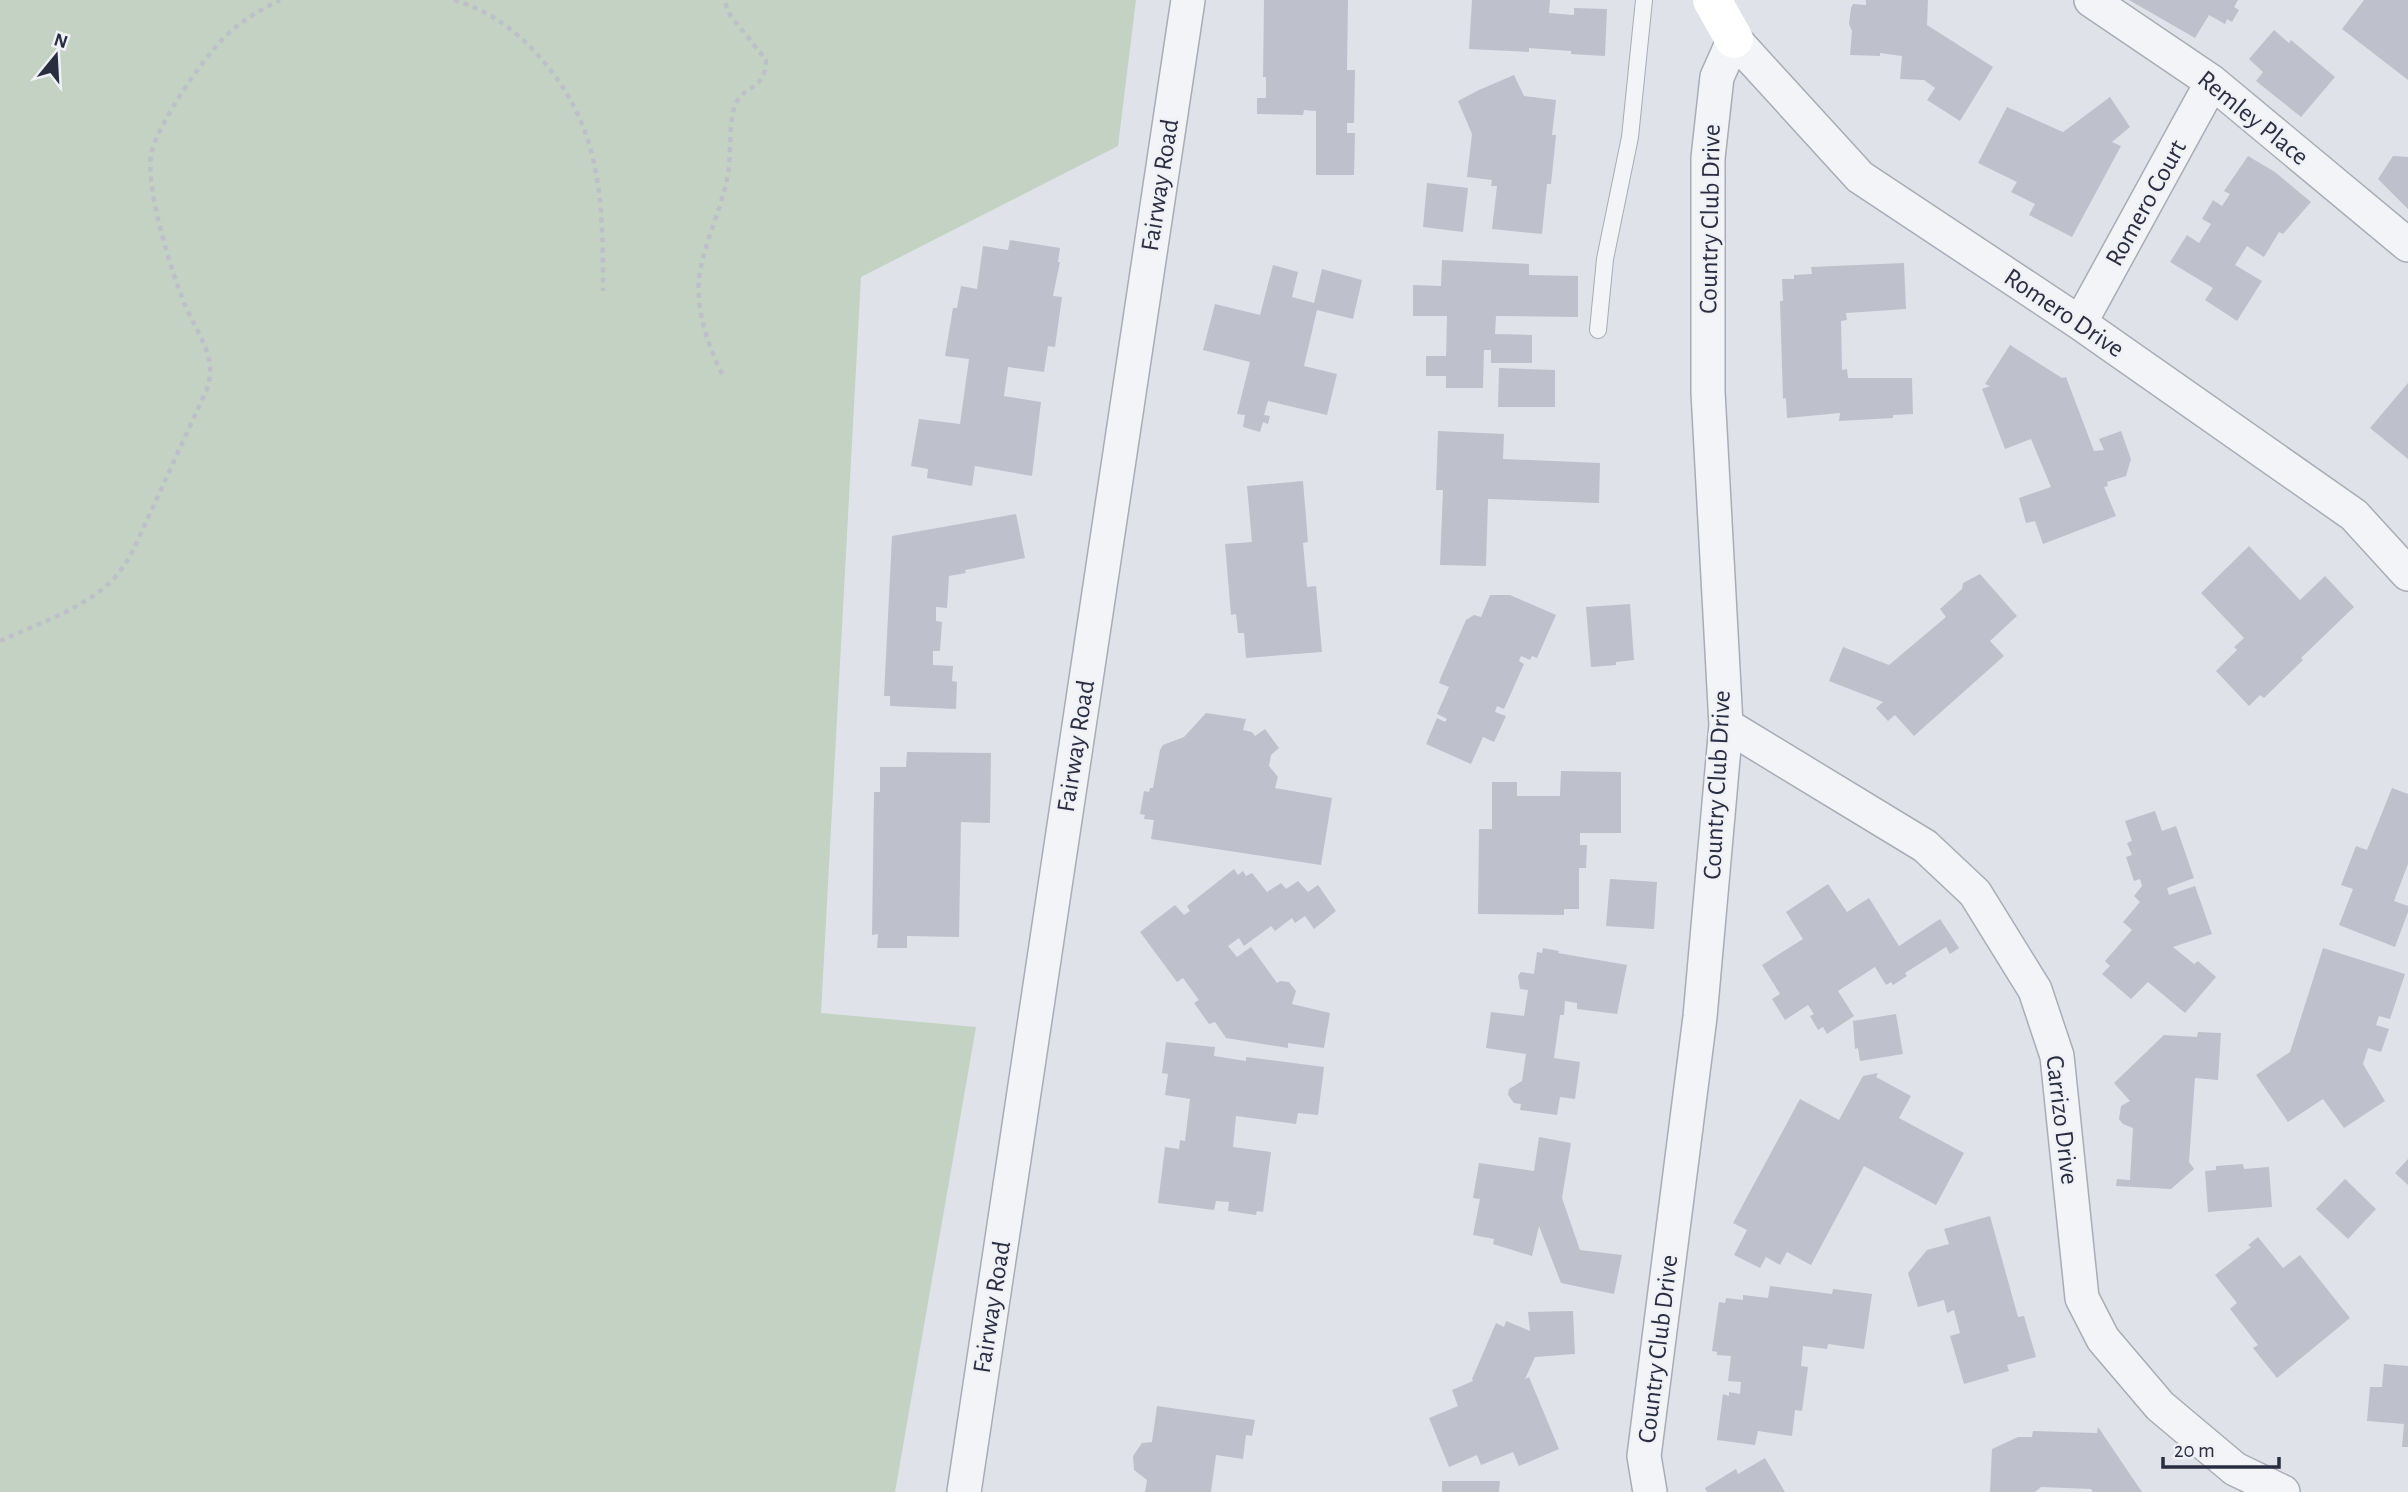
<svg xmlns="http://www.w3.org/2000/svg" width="2408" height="1492" viewBox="0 0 2408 1492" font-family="'Alegreya Sans',sans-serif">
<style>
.green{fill:#c3d2c2}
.building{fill:#bec0cb}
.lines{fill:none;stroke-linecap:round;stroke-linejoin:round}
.lane-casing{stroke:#a9acb6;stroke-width:18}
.street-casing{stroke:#a9acb6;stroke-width:36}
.path{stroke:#bec0c7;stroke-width:4.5;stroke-dasharray:5 5;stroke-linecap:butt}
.lane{stroke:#f3f4f7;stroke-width:16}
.street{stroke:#f3f4f7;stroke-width:33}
.secondary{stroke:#fff;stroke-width:38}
.labels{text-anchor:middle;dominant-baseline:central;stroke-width:5;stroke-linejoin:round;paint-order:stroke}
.street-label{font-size:26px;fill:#292d40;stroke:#f0f1f6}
</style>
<rect width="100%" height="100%" fill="#e0e2e9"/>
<path class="green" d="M0 0H1136L1118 146 861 277 821 1013 976 1027 895 1492H0Z"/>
<path class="building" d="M1264 0H1348L1347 70H1355L1354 123H1347V133H1355L1354 175H1316V111L1304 110 1303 115 1257 114V98H1266V77H1263Z
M1472 0H1550L1549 13 1574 15V8L1607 9 1605 56 1571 54V51L1529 48V52L1469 49Z
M1866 0H1928L1927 25 1993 67 1960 121 1927 100 1935 88 1924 80 1900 79 1902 56 1880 53V56L1850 55 1852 31 1849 24 1851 8 1853 4 1866 5Z
M2129 0H2238L2234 7 2239 10 2232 22 2227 19 2225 24 2209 15 2195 38Z
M2364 0H2408V80L2342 29Z
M2274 30 2289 43 2291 40 2335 77 2301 117 2256 81 2263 72 2249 59Z
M1514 75 1524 96 1556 100 1552 135H1556L1551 184H1547L1542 234 1492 229 1497 186H1491L1492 180 1467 177 1472 134 1458 101 1479 90Z
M2110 97 2130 127 2112 142 2121 146 2072 237 2029 215 2035 204 2011 192 2017 182 1978 163 2007 107 2063 132Z
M2248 156 2275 172 2311 202 2283 234 2279 232 2264 257 2247 246 2235 265 2262 281 2237 321 2205 300 2213 288 2170 262 2187 235 2199 243 2211 224 2202 219 2213 200 2222 206 2230 194 2224 191Z
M2393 156 2408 157V209L2378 179Z
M1427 183 1468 188 1463 232 1423 227Z
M1010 240 1060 248 1058 262H1060L1053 296 1062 297 1055 347 1048 346 1044 372 1008 367 1004 396 1041 402 1032 476 975 466 972 486 927 478 928 469 911 466 919 419 960 424 969 359 945 356 953 308H957L961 286 977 289 983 246 1008 250Z
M1442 260 1529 264V275L1578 276V317L1496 316 1495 334 1532 335V363H1491V350H1484L1483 388H1446V376H1426V356H1446L1447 316H1413V285L1441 286Z
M1904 263 1906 309 1846 313 1847 320 1841 321 1842 370 1847 369 1848 378H1912L1913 414 1893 415V418L1839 421 1840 413 1787 418 1786 398 1783 399 1780 301H1783L1782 279H1794V275L1812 274 1811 267Z
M1273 265 1298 272 1292 297 1314 303 1322 269 1362 280 1353 319 1317 310 1304 366 1337 374 1327 415 1268 401 1264 415 1270 416 1268 424 1263 422 1260 432 1243 427 1245 415 1237 414 1250 362 1203 350 1215 304 1260 315Z
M2010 345 2062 378 2066 377 2094 451 2104 450 2099 439 2121 431 2131 459 2126 476 2107 482 2108 486 2104 487 2116 516 2043 544 2035 521 2026 523 2019 498 2051 487 2031 439 2005 449 1982 389 1990 386 1985 384Z
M1499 368 1555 370V407H1498Z
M2408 383V459L2370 428Z
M1438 431 1504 434 1503 459 1600 463 1599 503 1488 499 1486 566 1440 565 1443 490H1436Z
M1303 481 1308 542 1303 543 1307 587 1316 586 1322 652 1246 658 1244 633H1238L1236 614 1231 615 1225 544 1252 542 1247 486Z
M1016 514 1025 558 965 570 966 573 949 576 947 608 936 607V621L942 622 940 651H933V665L953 666 952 681 957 682 956 709 890 706V696H884L892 536Z
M2249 546 2300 600 2325 576 2354 607 2301 658 2303 660 2264 698 2260 695 2249 706 2216 671 2237 650 2234 647 2244 638 2201 593Z
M1980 574 2017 616 1990 641 2004 656 1914 736 1895 715 1888 721 1876 708 1883 702 1829 681 1843 647 1889 665 1946 617 1940 609 1962 589 1963 583Z
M1490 595H1510L1556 615 1537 658 1532 656 1530 660 1521 656 1519 661 1524 664 1504 709 1497 706 1495 712 1506 716 1494 742 1483 737 1471 764 1426 744 1437 718 1445 722 1447 719 1437 714 1449 687 1439 683 1441 677 1466 620 1474 615 1481 617Z
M1630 604 1634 660 1616 662V665L1591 667 1586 607Z
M1206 713 1246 719 1243 730 1252 732 1255 736 1265 729 1279 748 1271 755 1269 766 1278 777 1275 788 1332 798 1321 865 1151 839 1154 820 1144 819 1145 815 1140 814 1144 791 1149 792 1150 788H1153L1160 750 1163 745 1184 737Z
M907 752 991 753 990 823 961 822 959 937 907 936V948H877L878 934 872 935 874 792H880V767H906Z
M1561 771 1621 772V833H1580V845H1587L1586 868H1579V909H1564V915L1478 914 1479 829H1492V782H1517V796H1560Z
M2392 788 2408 794V864L2394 901 2408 906V912L2395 947 2339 925 2353 889 2341 885 2356 846 2367 850Z
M2155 811 2162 831 2176 826 2194 878 2167 888 2169 895 2195 886 2212 934 2173 947 2194 964 2198 961 2216 977 2185 1013 2148 982 2131 999 2102 974 2110 966 2105 961 2132 930 2123 922 2140 902 2134 896 2142 886 2140 879 2134 881 2126 857 2132 855 2127 843 2132 841 2125 821Z
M1234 869 1238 875 1243 871 1246 876 1252 873 1267 892 1281 883 1286 889 1298 881 1308 892 1318 885 1336 911 1314 929 1305 916 1295 923 1292 918 1275 931 1271 926 1244 946 1239 938 1228 946 1237 957 1251 947 1277 983 1280 981 1289 982 1296 991 1292 1004 1330 1013 1324 1048 1288 1043V1048L1226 1038 1215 1022 1209 1024 1194 1003 1199 1000 1183 978 1177 982 1140 932 1175 905 1184 915 1190 911 1187 906Z
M1610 879 1657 882 1654 929 1606 926Z
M1828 884 1847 912 1869 898 1899 946 1940 919 1959 948 1950 954 1946 947 1905 973 1907 976 1893 985 1891 982 1886 985 1875 967 1838 991 1854 1016 1827 1034 1823 1027 1818 1030 1810 1016 1814 1014 1808 1005 1785 1020 1772 999 1780 994 1762 965 1803 939 1786 912Z
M1543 948 1559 951 1558 953 1627 965 1617 1014 1577 1009V1003L1565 1001 1564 1015H1560L1554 1058 1580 1062 1575 1099 1560 1097 1557 1115 1520 1110 1521 1104 1514 1103 1508 1095 1509 1089 1522 1081 1526 1054 1486 1048 1491 1012 1524 1016 1528 990 1520 989 1518 976 1521 972 1534 974 1537 952 1542 953Z
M2323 948 2405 974 2390 1019 2379 1016 2376 1025 2389 1029 2381 1052 2368 1048 2363 1064 2385 1101 2344 1128 2323 1099 2288 1122 2256 1075 2290 1052Z
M1896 1014 1903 1054 1860 1061 1858 1048 1855 1049 1853 1021Z
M2198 1032 2221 1033 2218 1080 2195 1078 2189 1162 2194 1169 2171 1189 2116 1186 2117 1179 2130 1180 2133 1128 2123 1124 2119 1119 2121 1106 2130 1101 2114 1083 2164 1035 2197 1037Z
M1166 1042 1215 1047 1214 1056 1246 1061V1057L1324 1067 1318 1115 1298 1113 1296 1124 1236 1116 1233 1147 1271 1152 1263 1212 1257 1211 1256 1215 1228 1211 1229 1202 1216 1201 1214 1210 1158 1203 1165 1147 1179 1149 1180 1140 1185 1141 1190 1099 1165 1095 1168 1074 1162 1073Z
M1878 1073 1876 1077 1911 1096 1899 1118 1964 1153 1936 1205 1864 1166 1811 1265 1787 1252 1780 1265 1766 1257 1760 1268 1734 1255 1747 1230 1733 1223 1800 1099 1839 1120 1863 1076Z
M1539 1137 1571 1143 1562 1198 1580 1250 1622 1255 1614 1294 1561 1283 1539 1226 1532 1256 1493 1244 1494 1239 1473 1235 1480 1199 1473 1198 1479 1163 1534 1171Z
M2408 1159V1185L2395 1173Z
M2243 1164 2244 1169 2269 1167 2272 1207 2208 1212 2205 1171 2216 1170V1166Z
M2345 1179 2376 1209 2348 1239 2316 1209Z
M1990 1216 2018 1317 2024 1316 2036 1357 2007 1365 2009 1371 1964 1384 1950 1336 1960 1333 1954 1310 1947 1313 1944 1300 1918 1307 1908 1273 1927 1250 1949 1244 1944 1229Z
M2258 1237 2283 1268 2300 1255 2350 1318 2277 1378 2253 1348 2258 1345 2230 1309 2237 1303 2215 1275 2251 1247 2248 1245Z
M1770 1286 1832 1294 1833 1289 1872 1294 1864 1349 1828 1344 1827 1349 1803 1346 1801 1366 1808 1367 1802 1411 1795 1410 1792 1436 1758 1431 1755 1445 1717 1440 1723 1394 1729 1396V1392L1740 1394 1741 1382 1728 1381 1731 1356 1717 1355V1352L1712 1351 1719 1302 1725 1303 1726 1298 1743 1300V1295L1768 1298Z
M1573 1311 1575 1354 1535 1357 1525 1379 1529 1377 1559 1449 1519 1466 1513 1452 1481 1465 1477 1455 1449 1467 1429 1418 1458 1406 1452 1390 1473 1381 1472 1379 1496 1323 1504 1327 1506 1321 1530 1331 1528 1312Z
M2384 1364 2408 1366V1447H2402L2404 1424 2367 1421 2370 1387H2382Z
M1157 1406 1255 1420 1252 1436 1246 1435 1243 1459 1216 1455 1211 1492H1145L1147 1480 1134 1470 1133 1456 1142 1443 1152 1442Z
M2098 1427 2142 1492H2093L2091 1489 2041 1487 2035 1492H1990L1992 1449 2018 1437H2032L2033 1431 2097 1433Z
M1765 1458 1785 1492H1707L1705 1488 1736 1469 1738 1474Z
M1442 1481H1500L1499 1492H1442Z"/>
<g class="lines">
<g class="lane-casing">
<path id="lane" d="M1598 330 1605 259 1630 137 1644 0"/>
</g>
<g class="street-casing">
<path id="street" d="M2091 0 2212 82 2408 245
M2080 323 2212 82
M1726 725 1925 846 1975 893 2035 990 2057 1056 2082 1298 2103 1339 2160 1406 2235 1469 2283 1492
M964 1492 1188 0
M1650 1492 1644 1456 1700 1017 1726 725 1708 392V158L1717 77 1734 39 1860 177 2080 323 2354 515 2408 574"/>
</g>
<path class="path" d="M454 0C488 10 514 29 538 55 602 126 603 200 603 291
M722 374C706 341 693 303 701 266 707 237 721 209 727 179 732 157 728 125 735 105 745 83 765 92 766 60L730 15 724 0
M0 641C35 625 77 611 106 586 116 578 123 567 130 557L207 389C218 356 197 334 185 305 171 271 146 191 151 155 156 126 207 51 231 31 246 18 262 9 280 0"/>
<use href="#lane" class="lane"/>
<use href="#street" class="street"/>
<path class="secondary" d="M1712 0 1734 39"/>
</g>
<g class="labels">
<g class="street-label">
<text transform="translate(2253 118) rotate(39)">Remley Place</text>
<text transform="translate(1160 185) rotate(-81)">Fairway Road</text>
<text transform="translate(2146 203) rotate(-61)">Romero Court</text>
<text transform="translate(1710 219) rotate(-89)">Country Club Drive</text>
<text transform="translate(2064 313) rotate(34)">Romero Drive</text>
<text transform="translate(1076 746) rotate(-81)">Fairway Road</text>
<text transform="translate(1717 785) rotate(-87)">Country Club Drive</text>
<text transform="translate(2062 1120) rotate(83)">Carrizo Drive</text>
<text transform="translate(992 1307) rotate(-81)">Fairway Road</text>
<text transform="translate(1658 1349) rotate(-83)">Country Club Drive</text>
</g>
</g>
<g transform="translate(56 56) rotate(18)" stroke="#f0f1f6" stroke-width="5" paint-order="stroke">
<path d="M0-5L12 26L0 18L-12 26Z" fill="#292d40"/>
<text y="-10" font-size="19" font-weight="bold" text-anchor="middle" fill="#292d40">N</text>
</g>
<path d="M2163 1457v10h116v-10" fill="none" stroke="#292d40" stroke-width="3.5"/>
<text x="2174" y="1457" font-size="21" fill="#292d40" stroke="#f0f1f6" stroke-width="5" paint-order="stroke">20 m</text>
</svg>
